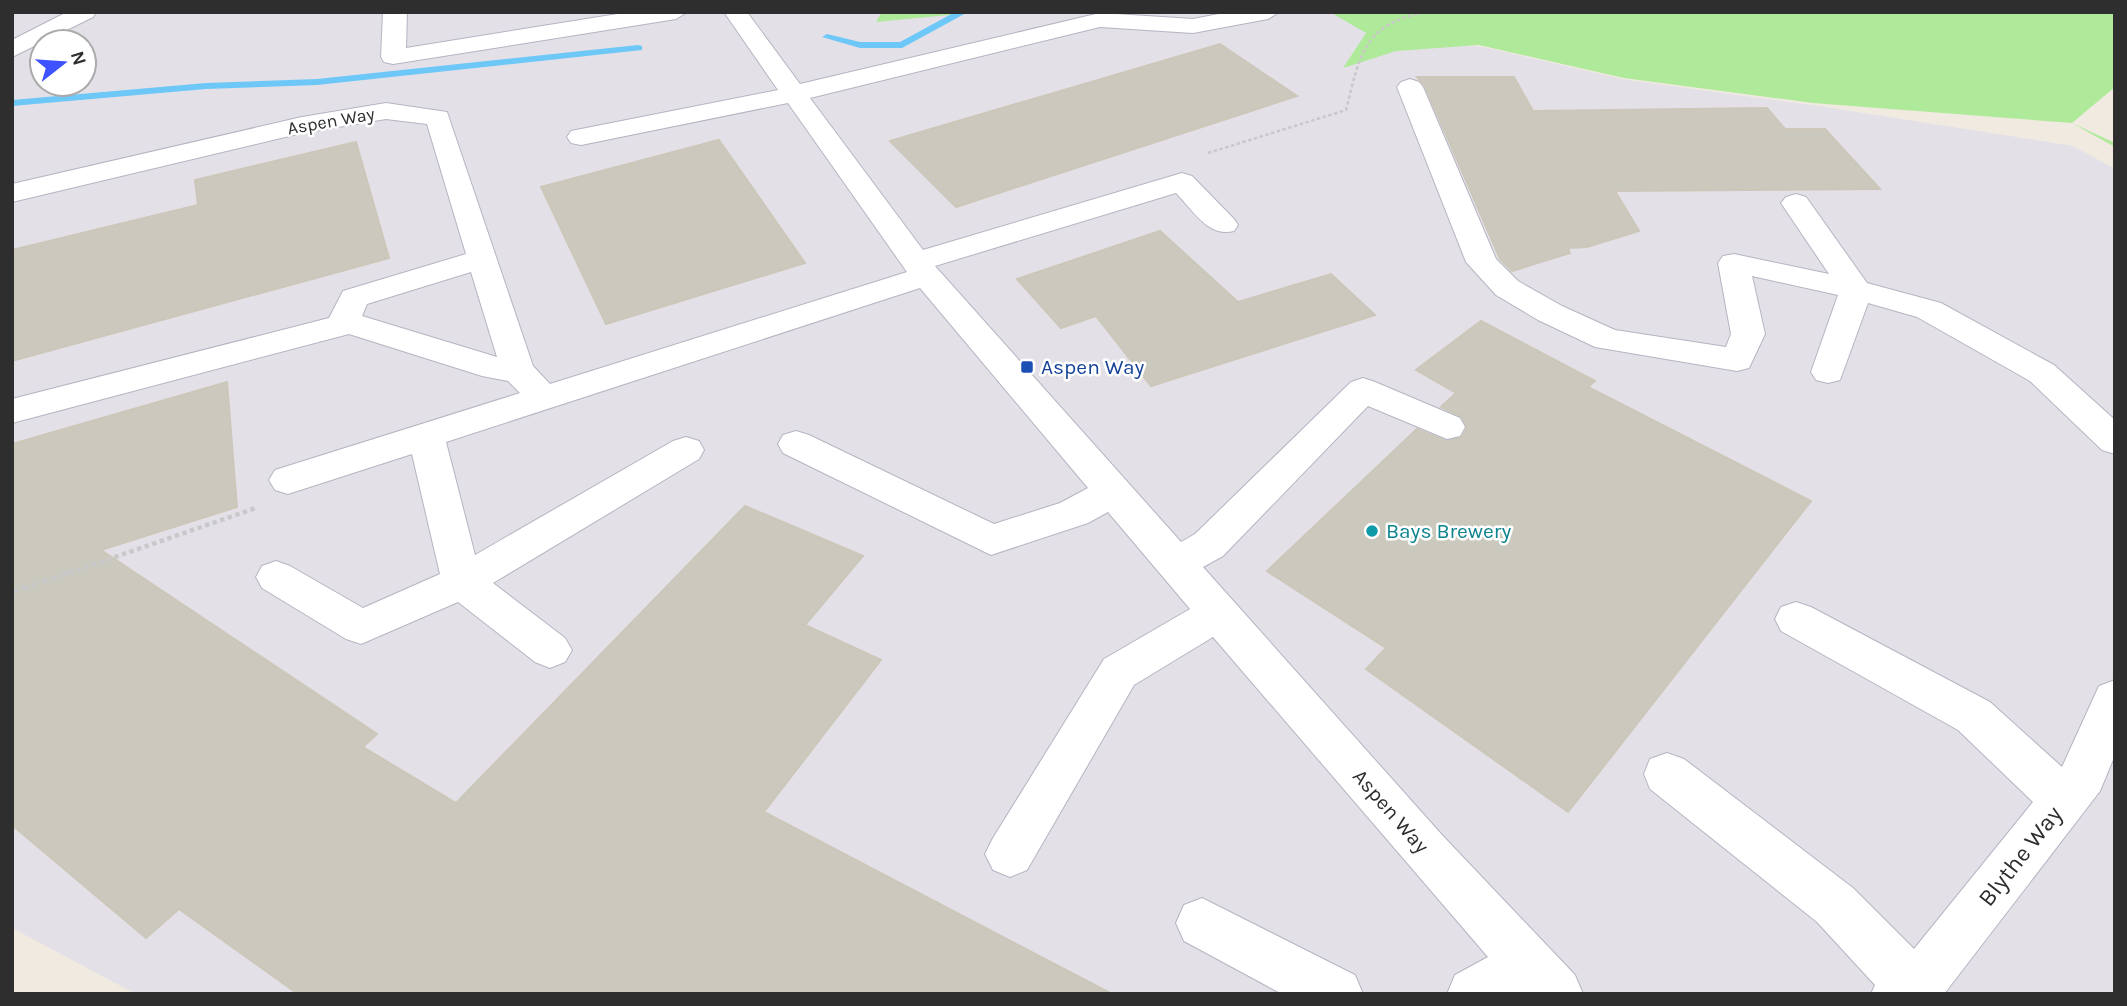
<svg xmlns="http://www.w3.org/2000/svg" width="2127" height="1006" viewBox="0 0 2127 1006" font-family="Karla,sans-serif">
<style>
.industrial{fill:#e3e0e8;fill-rule:evenodd}
.green{fill:#aeea99}
.lines{fill:none;stroke-linecap:round;stroke-linejoin:round}
.stream{fill:#6dc8f8;fill-rule:evenodd}
.building{fill:#cbc8be;stroke:#ccc7b9;stroke-width:2}
.minor-casing{stroke:#b4b5c2;stroke-width:2}
.path-far2{stroke:#c9c9c9;stroke-width:2.5;stroke-dasharray:3.5 2.5;stroke-linecap:butt}
.path-far1{stroke:#c9c9c9;stroke-width:4.5;stroke-dasharray:4.5 3.5;stroke-linecap:butt}
.path{stroke:#c9c9c9;stroke-width:5;stroke-dasharray:6 4.5;stroke-linecap:butt}
.minor{fill:#fff;fill-rule:evenodd}
.transit-dot{fill:#1a4fb4;stroke:#fff;stroke-width:2.5}
.culture-dot{fill:#0f9aa8;stroke:#fff;stroke-width:2.5}
.labels{text-anchor:middle;dominant-baseline:central;stroke-width:5;stroke-linejoin:round;paint-order:stroke}
.far-street-label{font-size:18px;fill:#2e2e2e;stroke:#fff}
.transit-label{font-size:21px;fill:#164399;stroke:#fff;text-anchor:start}
.culture-label{font-size:21px;fill:#0d838f;stroke:#fff;text-anchor:start}
.street-label{font-size:21px;fill:#2e2e2e;stroke:#fff}
.near-street-label{font-size:24px;fill:#2e2e2e;stroke:#fff}
</style>
<rect width="100%" height="100%" fill="#f0eae0"/>
<path class="industrial" d="M12 12H1347L1413 41 1483 47 1627 80 1819 106 2073 146 2115 169V994H136L12 928ZM42 42H84V84H42Z"/>
<path class="green" d="M882 12H980L876 22Z
M1330 12H2115V87L2072 123 2115 143V147L2072 123 1813 103 1624 78 1479 45 1396 51 1343 68 1366 33Z"/>
<g class="lines">
<path class="stream" d="M955 12H968L902 48H860L822 37 827 34 860 42H900Z
M638 45 642 46V50L317 85 206 89 12 106V100L206 83 317 79Z"/>
</g>
<path class="building" d="M1220 44 1297 96 956 207 890 141Z
M1417 77H1514L1533 111 1767 108 1785 129H1825L1880 189 1615 191 1639 231 1587 247 1568 248 1570 253 1512 271 1500 259 1425 86Z
M719 140 805 263 606 324 541 187Z
M356 142 389 258 12 361V250L198 205 195 180Z
M1160 231 1238 302 1331 274 1375 315 1151 386 1096 316 1061 328 1017 279Z
M1481 321 1595 381 1588 387 1811 501 1568 812 1366 669 1386 648 1267 571 1417 429 1446 441 1462 437 1467 428 1462 417 1441 407 1456 393 1416 370Z
M227 382 237 507 101 550 377 734 363 747 456 803 745 506 863 556 805 625 881 660 764 812 1112 994H298L179 909 146 938 12 825V444Z"/>
<g class="lines">
<g class="minor-casing">
<path id="minor" d="M67 12H96L93 17 12 57V40Z
M383 12H407L406 48 630 12H687L676 19 393 64 384 62 381 57Z
M724 12H747L800 84 1100 13 1193 19 1229 12H1279L1268 19 1193 33 1100 27 810 98 923 250 1182 173 1192 176 1234 219 1238 225 1234 231C1208 238 1193 210 1176 193L935 266 1181 542 1195 534 1351 382 1363 378 1375 382 1460 418 1465 427 1460 436 1447 439 1368 406 1223 556 1203 567 1442 835 1575 975 1583 994H1447L1455 975 1488 957 1213 637 1134 685 1027 870 1010 877 993 870 985 854 993 838 1104 659 1190 609 1108 512 1088 523 991 555 783 453 778 444 783 435 796 431 809 435 994 524 1060 503 1088 488 920 288 446 442 475 555 673 441 686 437 699 441 704 450 699 459 493 583 565 638 572 650 565 662 550 668 535 662 458 602 361 644 346 639 262 588 256 577 262 566 276 561 290 566 363 608 440 574 412 454 288 494 275 490 269 480 275 470 520 393 508 381 482 376 349 334 12 423V399L329 318 343 291 466 254 427 124 386 119 302 133 12 202V184L302 117 386 103 447 112 533 366 550 384 907 272 788 103 581 145 571 143 567 137 571 131 778 90ZM471 272 497 357 362 316 367 304Z
M1410 79 1419 82 1423 87 1496 259 1518 281 1562 306 1615 330 1726 347 1731 334 1718 263 1723 256 1734 254 1829 274 1781 203 1786 197 1796 194 1806 197 1867 283 1941 303 2054 365 2115 420V454L2102 450 2030 381 1917 317 1868 303 1840 380 1828 383 1816 380 1811 372 1838 295 1752 276 1765 334 1749 368 1737 371 1595 347 1538 320 1496 295 1466 262 1397 87 1401 82Z
M1796 602 1811 607 1990 702 2062 767 2099 686 2115 680V755L2100 791 1944 994H1871L1875 985 1817 922 1650 789 1644 774 1650 759 1667 753 1684 759 1853 888 1914 949 2033 802 1958 730 1781 631 1775 619 1781 607Z
M1202 898 1355 975 1363 994H1282L1184 941 1176 923 1184 905Z"/>
</g>
<path class="path-far2" d="M1208 153 1346 110C1360 54 1364 23 1427 12"/>
<path class="path-far1" d="M69 573 256 508"/>
<path class="path" d="M12 592 74 571"/>
<use href="#minor" class="minor"/>
</g>
<rect class="transit-dot" x="1020" y="360" width="14" height="14" rx="3.5"/>
<circle class="culture-dot" cx="1372" cy="531" r="7"/>
<g class="labels">
<g class="far-street-label">
<text transform="translate(331 121) rotate(-10)">Aspen Way</text>
</g>
<g class="transit-label">
<text x="1041" y="367">Aspen Way</text>
</g>
<g class="culture-label">
<text x="1386" y="531">Bays Brewery</text>
</g>
<g class="street-label">
<text transform="translate(1391 811) rotate(49)">Aspen Way</text>
</g>
<g class="near-street-label">
<text transform="translate(2020 856) rotate(-52)">Blythe Way</text>
</g>
</g>
<rect width="2127" height="1006" fill="none" stroke="#2e2e2e" stroke-width="28"/>
<g transform="translate(63 63) rotate(73)"><circle r="33" fill="#ffffff" stroke="#ababab" stroke-width="2"/>
<path d="M0-5L12 26L0 18L-12 26Z" fill="#3e52ff"/>
<text y="-10" font-size="19" font-weight="bold" text-anchor="middle" fill="#2e2e2e">N</text>
</g>
</svg>
